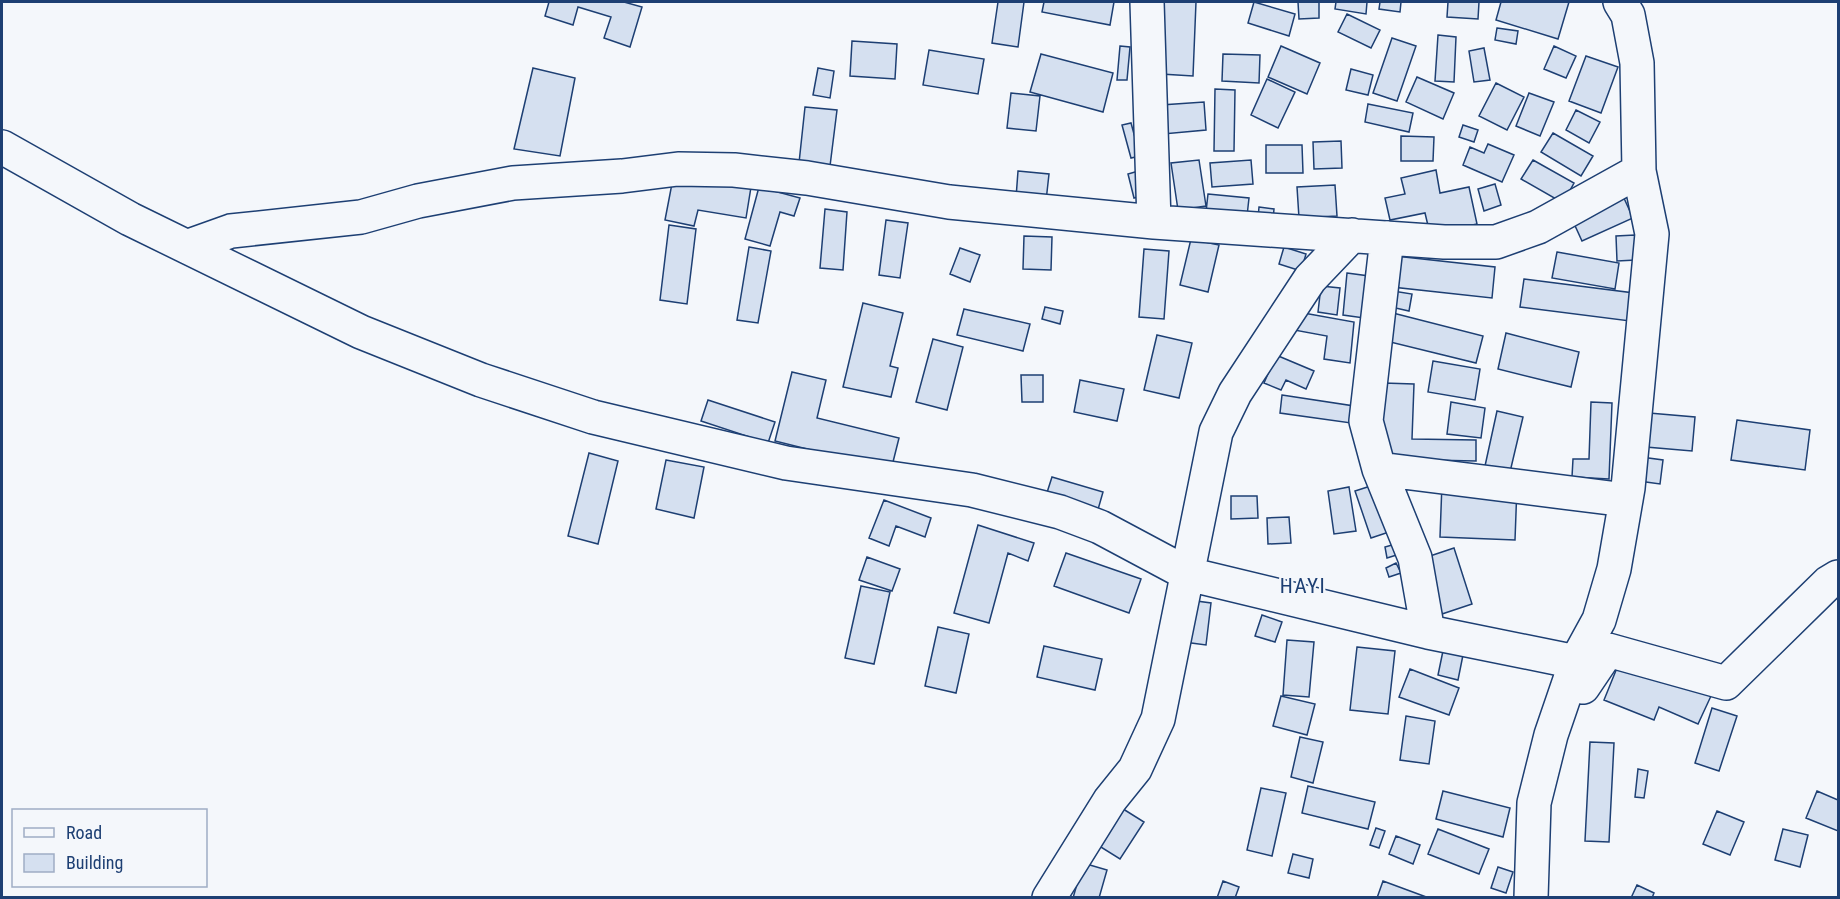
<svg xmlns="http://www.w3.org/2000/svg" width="1840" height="899" viewBox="0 0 1840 899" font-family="'Roboto Condensed',sans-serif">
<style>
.building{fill:#d5e0f0;stroke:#1d3f73;stroke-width:1.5}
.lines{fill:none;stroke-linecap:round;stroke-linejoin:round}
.minor-casing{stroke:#1d3f73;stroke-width:36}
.minor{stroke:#f4f7fb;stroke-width:33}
.labels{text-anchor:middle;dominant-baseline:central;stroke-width:4.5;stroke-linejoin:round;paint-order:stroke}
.quarter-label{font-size:21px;letter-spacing:1.5px;fill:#1d3f73;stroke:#f4f7fb}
</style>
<rect width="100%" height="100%" fill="#f4f7fb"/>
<path class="building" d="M549 2H624L642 7 630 47 604 38 611 17 578 7 573 25 545 16Z
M998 2H1024L1018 47 992 43Z
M1044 2H1114L1110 25 1042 12Z
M1164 2H1196L1193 76 1161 74Z
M1254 2 1295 14 1289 36 1248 23Z
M1298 2H1319V18L1299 19Z
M1336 2H1367L1366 14 1335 9Z
M1380 2H1401L1400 12 1379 9Z
M1448 2H1479L1478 19 1447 17Z
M1501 2H1569L1558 39 1496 20Z
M1347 14 1380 30 1371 48 1338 32Z
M1497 28 1518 31 1516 44 1495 40Z
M1438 35 1456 37 1454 82 1435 81Z
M1392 38 1416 46 1397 101 1373 93Z
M852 41 897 44 895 79 850 76Z
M1120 46 1130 47 1127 80H1117Z
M1281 46 1320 63 1307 94 1268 77Z
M1554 46 1576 56 1566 78 1544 69Z
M1484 48 1490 80 1474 82 1469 51Z
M929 50 984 59 978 94 923 85Z
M1041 54 1113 73 1103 112 1030 92Z
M1223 54 1260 55 1259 83 1222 81Z
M1586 56 1618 67 1601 113 1569 101Z
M533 68 575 78 560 156 514 149Z
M818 68 834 71 830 98 813 95Z
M1351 69 1373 75 1368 95 1346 90Z
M1417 77 1454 93 1443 119 1406 102Z
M1267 79 1295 92 1278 128 1251 115Z
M1496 83 1524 97 1507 130 1479 116Z
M1215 89 1235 90 1234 151H1214Z
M1011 93 1040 96 1036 131 1007 128Z
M1529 93 1554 102 1540 136 1516 126Z
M1204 102 1206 130 1163 134 1161 105Z
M1368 104 1413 113 1409 132 1365 122Z
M805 107 837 110 830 166 799 163Z
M1576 110 1600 122 1589 143 1566 130Z
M1131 123 1140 156 1131 158 1122 125Z
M1463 125 1478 130 1474 142 1459 137Z
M1553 133 1593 156 1581 176 1541 152Z
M1401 136 1434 137 1433 161H1401Z
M1341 141 1342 168 1314 169 1313 142Z
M1488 144 1514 155 1502 182 1463 165 1470 147 1484 153Z
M1266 145H1302L1303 173H1266Z
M1199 160 1206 206 1178 210 1171 163Z
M1251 160 1253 184 1212 187 1210 163Z
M1533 160 1574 183 1563 203 1521 179Z
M1142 170 1149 194 1134 198 1128 174Z
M1436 170 1440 193 1469 187 1477 224 1430 234 1425 213 1390 220 1385 198 1405 194 1401 178Z
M1018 171 1049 174 1046 201 1016 198Z
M674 173 751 187 746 218 698 210 694 226 665 220Z
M1495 184 1501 205 1484 211 1478 189Z
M1335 185 1337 216 1299 218 1297 187Z
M759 187 800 198 794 216 780 212 770 246 745 239Z
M1208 194 1249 198 1247 216 1206 212Z
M1623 196 1633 218 1582 241 1572 219Z
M1259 207 1274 209 1273 220 1258 218Z
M825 209 847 212 843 270 820 268Z
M886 220 908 223 900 278 879 275Z
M669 225 696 229 687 304 660 300Z
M1635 235 1636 260 1617 261 1616 236Z
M1024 236 1052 237 1051 270 1023 269Z
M1191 239 1219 245 1208 292 1180 285Z
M749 247 771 251 758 323 737 320Z
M1284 247 1306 254 1301 271 1279 264Z
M960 248 980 255 970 282 950 274Z
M1144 249 1169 251 1164 319 1139 317Z
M1557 252 1619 263 1615 289 1552 278Z
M1395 256 1495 267 1492 298 1392 287Z
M1347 273 1369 276 1364 318 1343 315Z
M1524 279 1634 293 1630 321 1520 307Z
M1321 286 1340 288 1337 315 1318 312Z
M1393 291 1412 294 1409 311 1391 307Z
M863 303 903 313 890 366 898 368 891 397 843 387Z
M1045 307 1063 311 1060 324 1042 319Z
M964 309 1030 324 1023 351 957 335Z
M1298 312 1354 322 1350 363 1324 359 1327 336 1294 330Z
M1389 312 1483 336 1476 363 1382 340Z
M1506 333 1579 352 1571 387 1498 369Z
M1157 335 1192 343 1179 398 1144 390Z
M933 339 963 347 947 410 916 402Z
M1276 355 1314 371 1306 389 1286 380 1281 390 1264 383Z
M1433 361 1480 369 1475 400 1428 392Z
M792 372 826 380 817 418 899 438 891 470 775 441Z
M1021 375H1043V402H1022Z
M1080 380 1124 389 1117 421 1074 412Z
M1383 383 1414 384 1412 439 1476 440V461L1382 459Z
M1282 395 1354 406 1351 423 1280 413Z
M708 400 775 422 768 443 701 421Z
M1451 402 1485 408 1481 438 1447 434Z
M1591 402 1612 403 1609 479 1572 477 1573 459H1589Z
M1497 411 1523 417 1510 472 1485 466Z
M1649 413 1695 417 1692 451 1646 447Z
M1737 420 1810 430 1805 470 1731 460Z
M589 453 618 461 598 544 568 536Z
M1641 457 1663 460 1660 484 1639 481Z
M666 460 704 467 694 518 656 509Z
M1052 477 1103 492 1095 520 1043 505Z
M1380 483 1395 530 1371 538 1355 491Z
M1442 483 1517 486 1515 540 1440 537Z
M1349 487 1356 531 1334 534 1328 491Z
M1231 496H1257L1258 518 1231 519Z
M884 500 931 518 925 537 896 526 889 546 869 538Z
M1289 517 1291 543 1268 544 1267 518Z
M978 525 1034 543 1028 561 1008 553 989 623 954 613Z
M1399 543 1403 553 1387 558 1385 547Z
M1454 548 1472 604 1442 614 1424 558Z
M1066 553 1141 579 1129 613 1054 586Z
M867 557 900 569 892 591 859 580Z
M1396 563 1401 573 1389 577 1386 568Z
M861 586 890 592 874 664 845 658Z
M1189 600 1211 603 1206 645 1184 642Z
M1262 615 1282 622 1275 642 1255 636Z
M938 627 969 634 956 693 925 686Z
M1287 640 1314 642 1309 697 1283 695Z
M1044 646 1102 659 1095 690 1037 677Z
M1444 646 1464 650 1458 680 1438 675Z
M1357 647 1395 651 1388 714 1350 710Z
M1621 658 1711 696 1698 724 1659 707 1654 720 1604 700Z
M1410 669 1459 688 1449 715 1399 697Z
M1281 696 1315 704 1307 735 1273 726Z
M1712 708 1737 716 1719 771 1695 763Z
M1406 716 1435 721 1429 764 1400 760Z
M1300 737 1323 742 1313 783 1291 777Z
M1590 742 1614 743 1609 842 1585 841Z
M1638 769 1648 771 1644 798 1635 797Z
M1308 786 1375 802 1368 829 1302 813Z
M1261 788 1286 793 1272 856 1247 850Z
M1443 791 1510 808 1503 837 1436 819Z
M1817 791 1838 800V831L1806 818Z
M1120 807 1144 822 1120 859 1096 844Z
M1717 811 1744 822 1730 855 1703 844Z
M1376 828 1385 831 1379 848 1370 845Z
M1438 829 1489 849 1479 874 1428 854Z
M1783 829 1808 835 1800 867 1775 860Z
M1396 836 1420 845 1413 864 1389 854Z
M1293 854 1313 859 1309 878 1288 873Z
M1083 863 1107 870 1099 898H1073Z
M1498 867 1513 872 1506 893 1491 888Z
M1223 881 1239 887 1235 898H1217Z
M1383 881 1429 898H1377Z
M1637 885 1654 893 1652 898H1631Z"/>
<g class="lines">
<g class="minor-casing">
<path id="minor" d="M1147 2 1154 222
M2 147 130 219 361 332 481 380 593 417 786 463 972 490 1060 512 1100 527 1188 574 1428 632 1576 662
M1387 238 1366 421 1379 469 1415 558 1428 632
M189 246 231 231 361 217 418 201 513 183 622 176 678 169 734 170 807 178 949 202 1154 222 1444 242H1496L1538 227 1639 171
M1379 469 1626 500
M1583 687 1608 650 1726 683 1828 583 1838 577
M1049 898 1110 800 1135 769 1158 719 1216 432 1235 393 1310 279 1352 235
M1531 898 1534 803 1551 735 1576 662 1599 620 1614 569 1628 488 1652 234 1639 171 1637 63 1628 15 1620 2"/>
</g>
<use href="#minor" class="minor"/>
</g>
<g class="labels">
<g class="quarter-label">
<text x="1303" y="586">HAYI</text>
</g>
</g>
<rect width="1840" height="899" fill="none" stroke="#1d3f73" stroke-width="6"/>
<rect x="12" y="809" width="195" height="78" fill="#f4f7fb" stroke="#9eadc5" stroke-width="1.5"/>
<rect x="24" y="828" width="30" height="9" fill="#f4f7fb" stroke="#9eadc5" stroke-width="1.5"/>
<text x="66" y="839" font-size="18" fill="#1d3f73">Road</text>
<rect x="24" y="854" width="30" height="18" fill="#d5e0f0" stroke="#9eadc5" stroke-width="1.5"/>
<text x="66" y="869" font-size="18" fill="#1d3f73">Building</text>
</svg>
